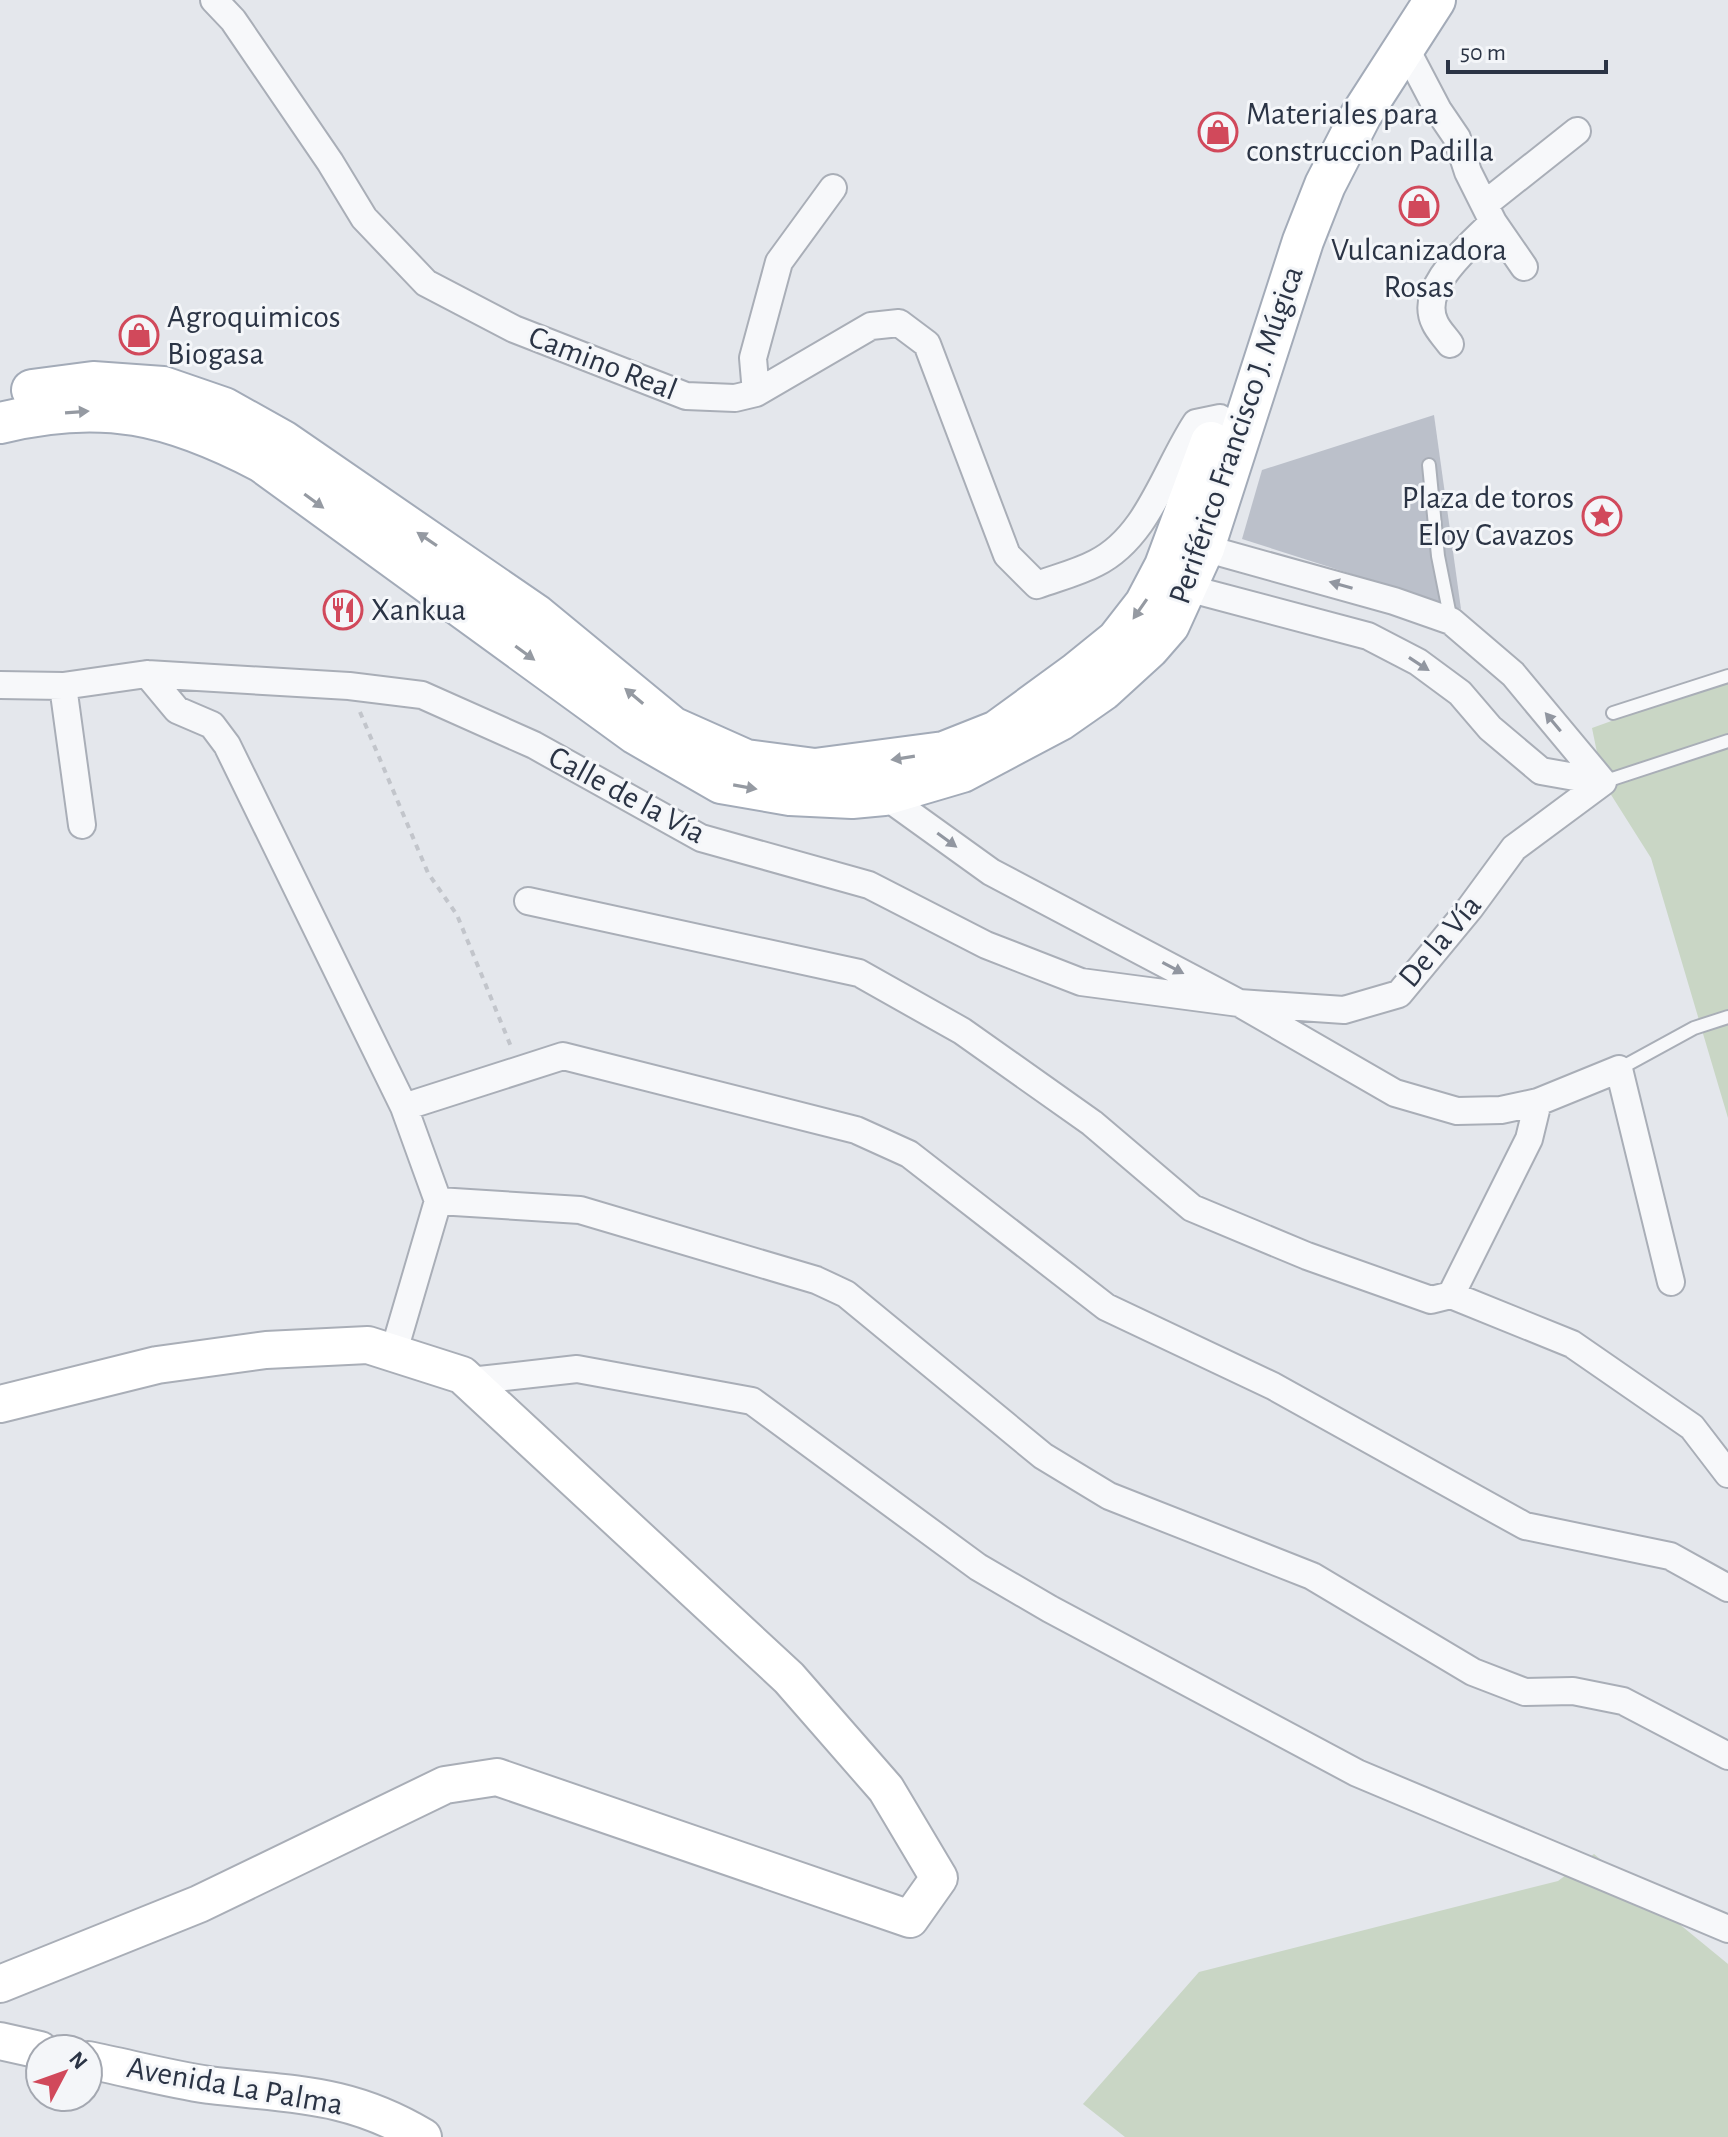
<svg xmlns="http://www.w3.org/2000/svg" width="1728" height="2137" viewBox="0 0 1728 2137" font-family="'Alegreya Sans',sans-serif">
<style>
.green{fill:#c9d6c5}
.building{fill:#bbc0ca}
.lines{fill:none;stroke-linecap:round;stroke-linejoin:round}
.lane-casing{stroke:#a9aeb7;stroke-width:16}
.street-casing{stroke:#a9aeb7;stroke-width:30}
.secondary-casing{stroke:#a9aeb7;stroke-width:40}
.primary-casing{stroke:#a3abb8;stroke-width:44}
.path{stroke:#c2c5cb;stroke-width:4;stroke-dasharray:6 6;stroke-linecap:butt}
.lane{stroke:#f7f8fa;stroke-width:12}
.street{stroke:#f7f8fa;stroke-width:26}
.secondary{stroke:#fff;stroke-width:36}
.primary{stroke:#fff;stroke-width:40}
.oneway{fill:#959aa2}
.oneway2{fill:#9196a0}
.labels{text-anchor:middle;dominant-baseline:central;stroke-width:6;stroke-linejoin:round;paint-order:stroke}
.poi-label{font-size:32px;fill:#2b3445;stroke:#f4f6f9;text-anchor:start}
.street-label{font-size:32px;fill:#2b3445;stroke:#f4f6f9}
</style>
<rect width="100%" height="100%" fill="#e4e7ec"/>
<path class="green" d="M1728 679V1118L1651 858 1603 782 1592 728Z
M1594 1854 1728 1964V2137H1125L1083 2104 1199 1972 1558 1881Z"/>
<path class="building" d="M1434 415 1461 609 1242 539 1262 470Z"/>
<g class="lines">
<g class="lane-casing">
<path id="lane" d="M1429 465 1438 556 1451 621
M1613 713 1728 676
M1603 782 1728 741
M1619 1069 1694 1028 1728 1017"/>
</g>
<g class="street-casing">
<path id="street" d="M214 0 233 20 330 162 364 218 426 283 514 329 686 396 735 398 756 393 871 326 899 323 927 344 1007 555 1037 585C1056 578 1077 573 1096 563 1148 537 1165 470 1196 423L1220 418
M1405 47 1438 110 1457 138 1468 172 1493 222 1524 267
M1485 204 1577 131
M1450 344C1445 337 1438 330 1435 323 1417 287 1471 245 1493 222
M756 393 753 358 779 262 833 188
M1204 548 1394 601 1451 621 1513 674 1603 782
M1187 588 1368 636 1418 662 1460 693 1490 728 1541 771 1603 782
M147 674 177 710 212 725 227 745 404 1107 438 1201 394 1351
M0 685 63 686 147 674 349 686 422 695 534 745 701 838 869 885 986 945 1081 982 1239 1003 1344 1010 1399 994 1470 908 1514 848 1603 782
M63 686 82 825
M884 795 991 872 1239 1003 1395 1093 1457 1111 1501 1110 1538 1102 1619 1069 1671 1282
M528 901 859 973 962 1031 1092 1123 1192 1208 1307 1256 1431 1300 1451 1295 1572 1344 1692 1427 1728 1474
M404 1107 563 1056 856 1130 909 1154 1106 1307 1273 1386 1525 1526 1670 1556 1728 1588
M438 1201 580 1210 816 1280 846 1294 1043 1456 1109 1496 1312 1576 1473 1672 1525 1692 1573 1691 1623 1701 1728 1756
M1451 1295 1529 1139 1538 1102
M470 1381 577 1369 752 1401 978 1567 1050 1609 1357 1773 1728 1929"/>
</g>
<g class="secondary-casing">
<path id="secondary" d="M0 1404 157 1365 266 1350 368 1345 462 1375 789 1678 886 1789 939 1878 910 1919 497 1777 445 1785 199 1904 0 1984
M0 2041 40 2050
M88 2060C128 2068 169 2079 209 2085 292 2095 348 2092 423 2137"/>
</g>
<g class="primary-casing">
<path id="primary" d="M32 390 93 382 163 387 224 408 283 441 536 615 672 727 746 760 815 769 944 752 997 731 1075 674 1117 640 1145 604 1165 566 1211 442
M0 423C103 398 170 414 262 462L636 734 721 783 790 795 852 798 884 795 962 772 1060 720 1103 690 1149 648 1169 625 1204 548 1303 241 1325 185 1361 115 1435 0"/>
</g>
<path class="path" d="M360 712 428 873 457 915 512 1049"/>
<use href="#lane" class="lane"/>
<use href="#street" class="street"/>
<use href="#secondary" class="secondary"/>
<use href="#primary" class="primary"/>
</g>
<defs><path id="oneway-solid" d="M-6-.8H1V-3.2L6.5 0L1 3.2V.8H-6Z" transform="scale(2)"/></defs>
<g class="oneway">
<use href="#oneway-solid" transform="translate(77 412) rotate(-4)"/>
<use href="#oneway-solid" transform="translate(314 501) rotate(36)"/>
<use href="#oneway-solid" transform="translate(427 539) rotate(-146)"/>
<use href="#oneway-solid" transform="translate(1140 609) rotate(125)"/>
<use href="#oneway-solid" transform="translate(525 653) rotate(36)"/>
<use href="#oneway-solid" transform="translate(634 696) rotate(-140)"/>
<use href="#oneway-solid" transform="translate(903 758) rotate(171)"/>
<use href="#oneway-solid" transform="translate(745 787) rotate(10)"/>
</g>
<g class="oneway2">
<use href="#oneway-solid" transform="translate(1341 585) rotate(-164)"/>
<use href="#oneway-solid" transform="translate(1419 664) rotate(33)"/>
<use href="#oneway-solid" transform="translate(1553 722) rotate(-130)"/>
<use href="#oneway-solid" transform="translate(947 840) rotate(36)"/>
<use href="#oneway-solid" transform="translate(1173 968) rotate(28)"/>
</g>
<defs>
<g id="shop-ring" transform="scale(2)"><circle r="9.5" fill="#f4f6f9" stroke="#d1495b" stroke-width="1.5"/><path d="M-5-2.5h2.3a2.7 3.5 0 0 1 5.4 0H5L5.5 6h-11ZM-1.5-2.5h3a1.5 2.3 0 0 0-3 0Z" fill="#d1495b"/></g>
<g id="sight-ring" transform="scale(2)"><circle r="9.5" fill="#f4f6f9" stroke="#d1495b" stroke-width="1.5"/><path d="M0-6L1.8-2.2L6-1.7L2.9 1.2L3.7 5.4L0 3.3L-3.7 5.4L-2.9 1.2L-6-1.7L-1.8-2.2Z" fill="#d1495b"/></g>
<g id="restaurant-ring" transform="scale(2)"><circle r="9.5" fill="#f4f6f9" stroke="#d1495b" stroke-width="1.5"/><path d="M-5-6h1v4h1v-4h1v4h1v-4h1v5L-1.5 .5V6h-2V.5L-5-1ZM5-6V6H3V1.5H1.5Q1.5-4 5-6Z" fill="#d1495b"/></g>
</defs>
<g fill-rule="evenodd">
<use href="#shop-ring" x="1218" y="132"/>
<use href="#shop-ring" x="1419" y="206"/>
<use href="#shop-ring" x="139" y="335"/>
<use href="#sight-ring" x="1602" y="516"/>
<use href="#restaurant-ring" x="343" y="610"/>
</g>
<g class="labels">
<g class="poi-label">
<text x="1246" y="114">Materiales para<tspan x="1246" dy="37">construccion Padilla</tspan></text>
<text x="1419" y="250" text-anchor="middle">Vulcanizadora<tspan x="1419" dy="37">Rosas</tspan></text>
<text x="167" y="317">Agroquimicos<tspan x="167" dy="37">Biogasa</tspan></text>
<text x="1574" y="498" text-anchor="end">Plaza de toros<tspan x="1574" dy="37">Eloy Cavazos</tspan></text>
<text x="371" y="610">Xankua</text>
</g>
<g class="street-label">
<text transform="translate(603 363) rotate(21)">Camino Real</text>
<text transform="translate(1236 435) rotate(-71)">Periférico Francisco J. Múgica</text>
<text transform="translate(627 795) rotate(28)">Calle de la Vía</text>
<text transform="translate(1440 941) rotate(-50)">De la Vía</text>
<text transform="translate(235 2086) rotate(10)">Avenida La Palma</text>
</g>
</g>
<g transform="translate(64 2073) rotate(49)"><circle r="38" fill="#f4f6f9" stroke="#a4a8b1" stroke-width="2"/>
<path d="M0-6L14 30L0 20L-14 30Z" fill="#d1495b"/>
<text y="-12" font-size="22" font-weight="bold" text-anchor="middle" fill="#2b3445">N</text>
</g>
<path d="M1448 60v12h158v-12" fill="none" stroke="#2b3445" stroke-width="4"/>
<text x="1460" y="60" font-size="24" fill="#2b3445" stroke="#f4f6f9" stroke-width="6" paint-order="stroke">50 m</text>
</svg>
